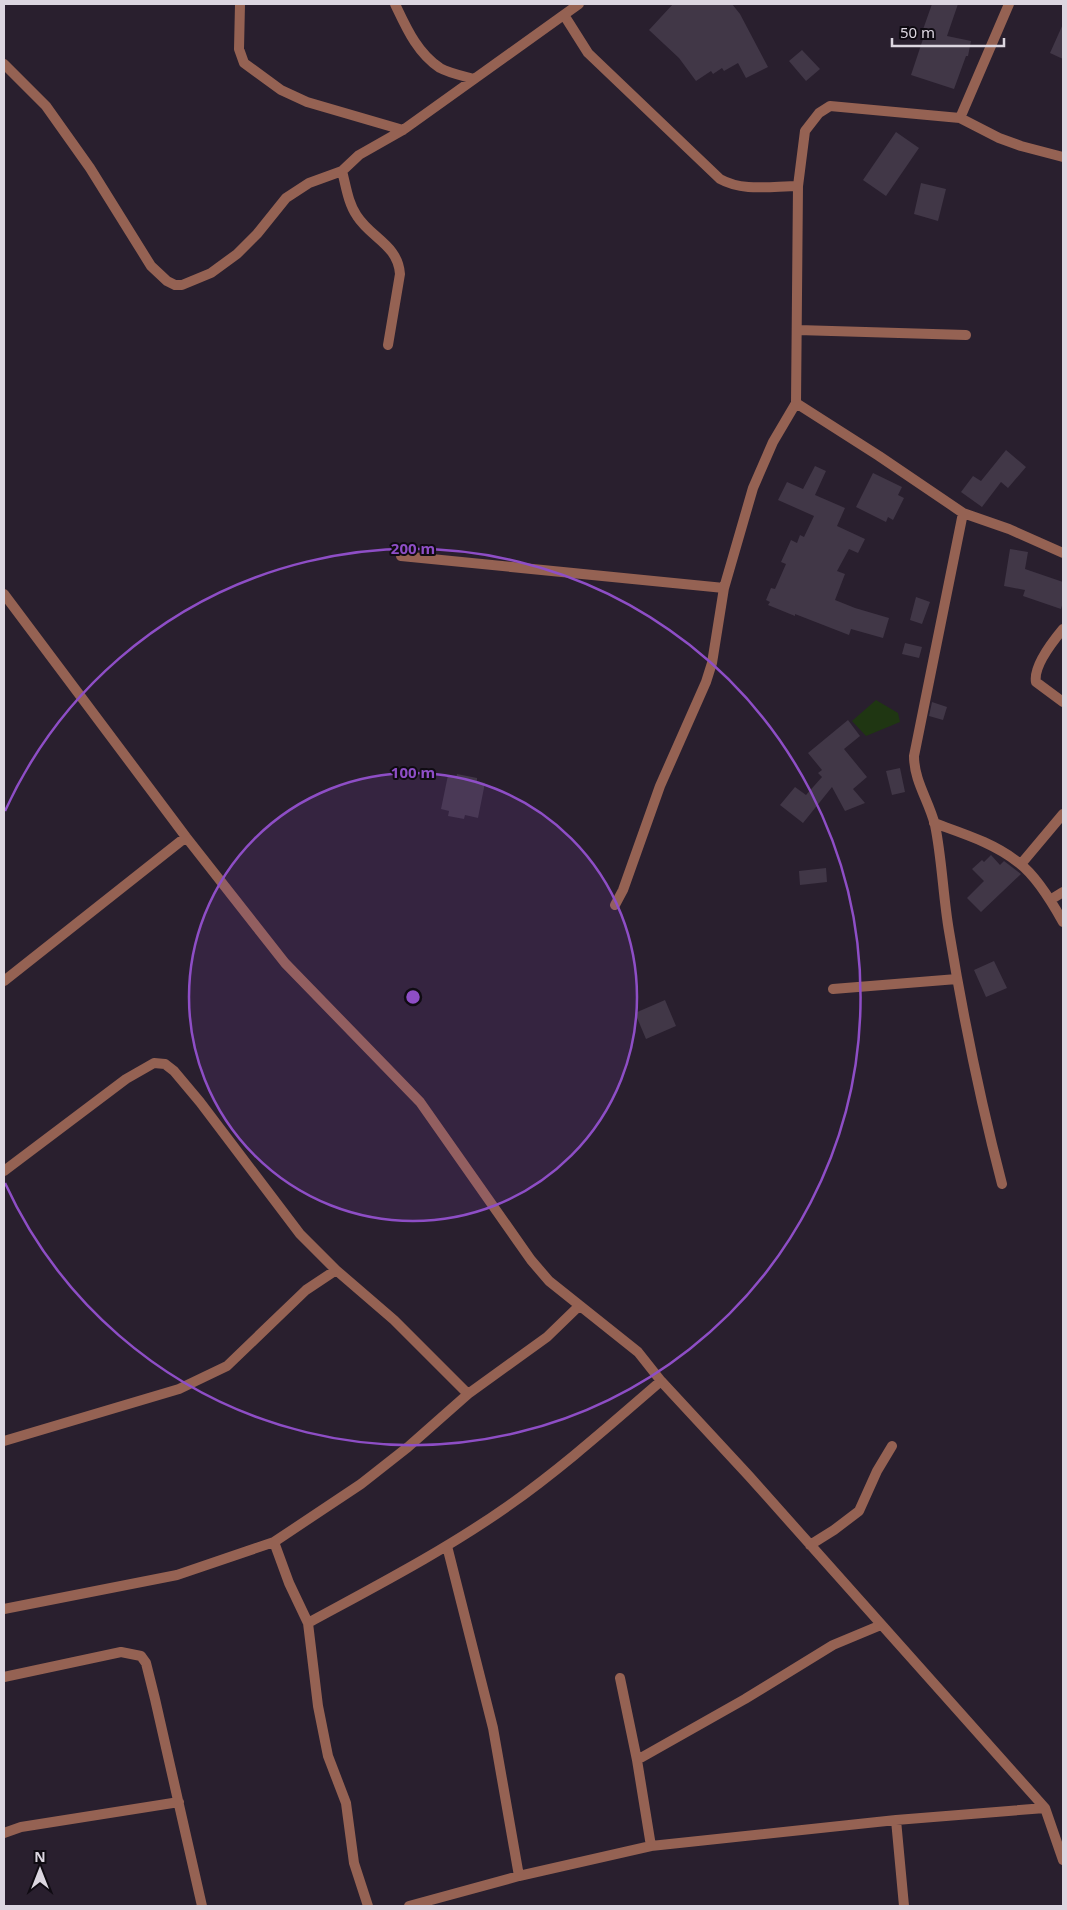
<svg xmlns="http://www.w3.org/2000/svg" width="1067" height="1910" viewBox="0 0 1067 1910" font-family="'Noto Sans',sans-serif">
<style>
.green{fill:#1f3612}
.building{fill:#413747}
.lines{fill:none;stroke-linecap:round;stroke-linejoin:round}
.minor{stroke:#956253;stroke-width:10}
.ring{fill:none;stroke:#8e4ec6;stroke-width:2.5}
.centre{fill:#8e4ec6;stroke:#0f0b12;stroke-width:2.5}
.ring-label{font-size:15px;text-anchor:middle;font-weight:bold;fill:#8e4ec6;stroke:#0f0b12;stroke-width:4;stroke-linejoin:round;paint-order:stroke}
</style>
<rect width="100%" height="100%" fill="#291f2e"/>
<path class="green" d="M876 700 898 713 900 722 866 736 852 721Z"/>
<path class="building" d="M673 4H732L740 14 768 67 746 78 738 63 724 71 722 68 713 74 711 71 696 81 679 58 649 30Z
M932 4H958L947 36 971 41 968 56H966L954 89 911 75 923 39 920 38Z
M1063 24V59L1050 53Z
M802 50 820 69 806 81 789 61Z
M896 132 919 148 886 196 863 180Z
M921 183 946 189 938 221 914 214Z
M1006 450 1026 467 1008 488 1001 482 982 507 961 492 973 476 981 481Z
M815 466 826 471 815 495 845 508 837 526 865 539 858 553 849 549 837 571 845 574 835 600 855 608 889 618 883 638 851 629 849 635 795 614V616L768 605 770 602 766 600 771 588 775 589 786 564 781 562 791 540 797 543 800 535 804 537 814 516 778 500 787 482 803 489Z
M873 473 902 487 898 495 904 498 893 520 888 517 886 522 856 507Z
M1010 549 1028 552 1025 569 1063 582V602L1061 609 1023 596 1025 590 1004 586Z
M916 597 930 602 922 624 910 620Z
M905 643 922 647 919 658 902 654Z
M932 702 947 707 943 720 929 716Z
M848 720 860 736 844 749 867 777 853 789 865 803 845 811 832 787 803 823 780 805 795 787 806 795 822 777 818 773 822 770 808 753Z
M900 768 905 792 892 795 886 771Z
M457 774 477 778V781L485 783 478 818 465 815 464 819 448 816 449 811 441 809 448 775 456 777Z
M991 855 1000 865 1004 861 1021 874 981 912 967 898 984 881 972 869 982 860 984 862Z
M826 868 827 882 800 885 799 871Z
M994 961 1007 988 986 997 974 970Z
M665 1000 676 1026 646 1039 635 1013Z"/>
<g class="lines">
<path class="minor" d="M240 4 239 49 244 63 281 90 307 102 403 130
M395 4C406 27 417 53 440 68 449 73 463 76 474 79
M564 15 588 53 720 179C743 192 772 186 798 186
M4 64 46 106 90 168 151 266 167 281 175 285H182L211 273 237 254 257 234 286 198 309 183 342 171 359 155 403 130 579 4
M960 118 1009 4
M342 171C346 186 348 203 357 216 371 238 398 245 400 274L388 345
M798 330 966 335
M796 403 879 456 963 513 1009 529 1063 553
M963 513 914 756C914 781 929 801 935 825 942 859 943 896 949 931 963 1016 980 1100 1002 1184
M401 556 724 588
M4 594 186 837 285 963 420 1102 531 1260 549 1281 638 1352 661 1381 749 1476 1045 1808 1063 1860
M1063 629C1053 641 1033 666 1036 682L1063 702
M934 823C964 834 994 843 1019 863 1036 876 1053 904 1063 922
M1021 864 1063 814
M1050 900 1063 892
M615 905 623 890 660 786 706 682 712 663 724 588 753 488 773 442 796 403 798 186 805 131 819 113 830 106 960 118 999 138 1021 146 1063 157
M4 981 186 837
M833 989 957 979
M4 1171 126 1079 154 1063 165 1064 174 1071 200 1102 300 1234 336 1270 394 1320 468 1394
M4 1441 179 1389 227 1366 306 1290 336 1270
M274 1542 289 1583 308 1623 318 1706 328 1756 346 1803 354 1863 368 1906
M810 1545 834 1530 859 1511 877 1471 892 1446
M447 1546 493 1728 519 1876
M4 1609 177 1575 274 1542 361 1484 408 1447 468 1394 547 1337 579 1306
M308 1623C376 1586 444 1551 508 1506 562 1468 611 1424 661 1381
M4 1677 121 1652 141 1656 146 1663 155 1699 202 1906
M620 1678 637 1760 651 1846
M637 1760 745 1699 833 1645 881 1625
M896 1820 904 1906
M4 1833 21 1827 179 1802
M409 1906 519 1876 651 1846 896 1820 1045 1808"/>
</g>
<circle cx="413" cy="997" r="224" fill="#8e4ec6" fill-opacity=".12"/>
<g class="ring">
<circle cx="413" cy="997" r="224"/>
<path d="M5 811A448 448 0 1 1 5 1183"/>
</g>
<circle cx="413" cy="997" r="8" class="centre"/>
<g class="ring-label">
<text x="413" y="554">200 m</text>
<text x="413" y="778">100 m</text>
</g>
<rect width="1067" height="1910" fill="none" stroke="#dcd6e0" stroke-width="10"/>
<g transform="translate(40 1870)" stroke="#0f0b12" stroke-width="4" paint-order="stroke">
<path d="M0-4L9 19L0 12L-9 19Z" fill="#dcd6e0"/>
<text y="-8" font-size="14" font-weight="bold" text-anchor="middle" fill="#dcd6e0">N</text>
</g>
<path d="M892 38v8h112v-8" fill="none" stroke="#dcd6e0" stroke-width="2.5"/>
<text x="900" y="38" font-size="15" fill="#dcd6e0" stroke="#0f0b12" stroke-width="4" paint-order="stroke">50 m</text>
</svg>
